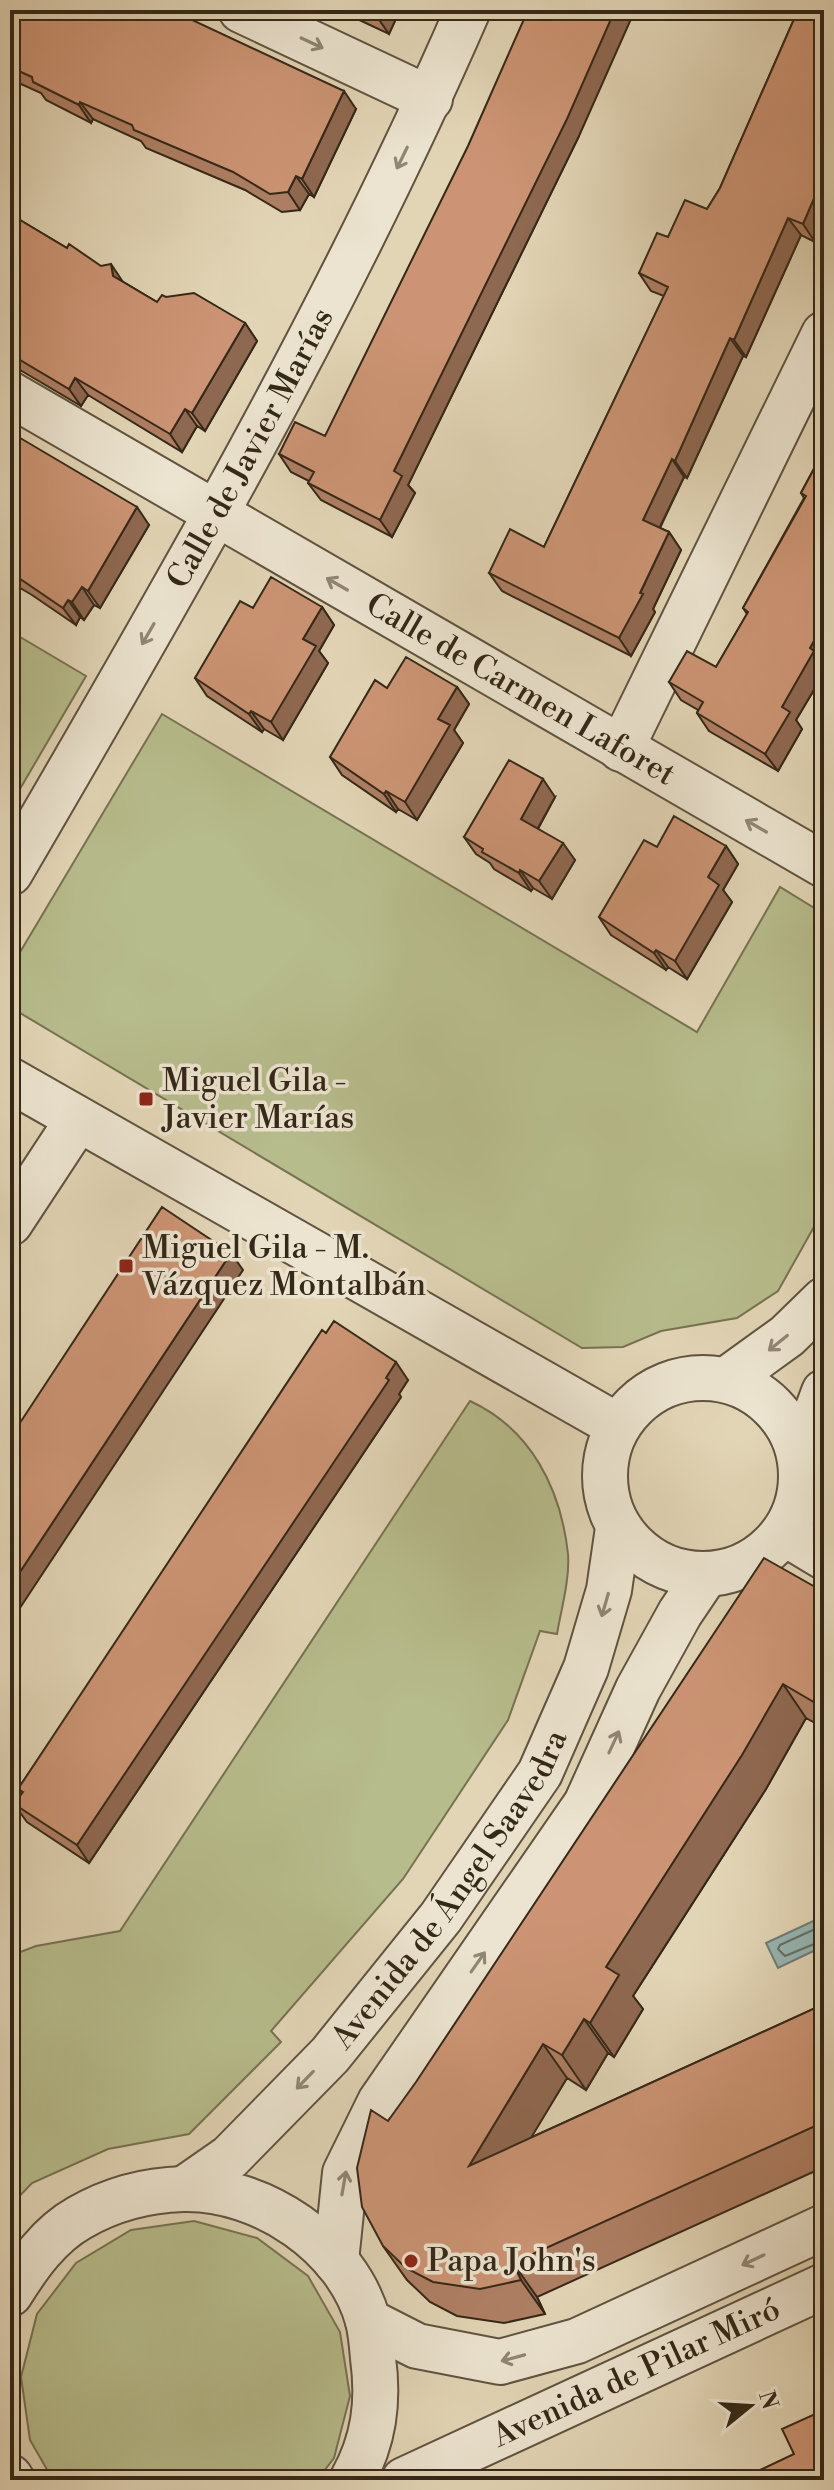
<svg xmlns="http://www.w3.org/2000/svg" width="834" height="2490" viewBox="0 0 834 2490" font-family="'Libre Bodoni',serif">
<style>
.green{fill:#b7bc8c;stroke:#767252;stroke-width:2}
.water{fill:#96b7b5;stroke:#6f7e76;stroke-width:2}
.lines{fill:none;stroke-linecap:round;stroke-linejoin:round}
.shore{stroke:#657066;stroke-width:2}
.minor-casing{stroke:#605340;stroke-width:48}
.minor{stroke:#ece4d0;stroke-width:44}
.wall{fill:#af7f64;stroke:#342818;stroke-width:2}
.shaded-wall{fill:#8f6851;stroke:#342818;stroke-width:2}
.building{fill:#cc9474;stroke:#342818;stroke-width:2}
.oneway{stroke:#908674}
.poi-dot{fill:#8f2418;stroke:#ece4d0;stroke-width:3}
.labels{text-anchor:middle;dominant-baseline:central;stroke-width:7;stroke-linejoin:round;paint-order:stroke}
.street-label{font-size:32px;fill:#342818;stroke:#ece4d0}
.poi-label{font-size:32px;fill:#342818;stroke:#ece4d0;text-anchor:start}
</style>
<rect width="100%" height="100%" fill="#e2d5b6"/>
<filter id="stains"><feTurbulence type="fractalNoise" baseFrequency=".0025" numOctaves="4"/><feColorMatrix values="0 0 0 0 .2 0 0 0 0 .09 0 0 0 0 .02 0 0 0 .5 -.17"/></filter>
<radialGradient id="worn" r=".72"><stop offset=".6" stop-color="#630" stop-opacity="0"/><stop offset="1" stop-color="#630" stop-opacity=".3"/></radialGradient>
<path class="green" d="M10 631 86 676 10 806Z
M162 714 697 1032 780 887 824 914V1209L778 1291 737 1318 661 1331 623 1347 582 1348 10 1007V969Z
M470 1401C531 1429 561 1489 568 1554 570 1579 561 1610 557 1634L540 1631 508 1720 403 1879 271 2031 281 2042 189 2134 108 2149 32 2183 10 2206V1956L36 1946 120 1931Z
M194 2221 257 2238 308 2276 340 2332 350 2396 334 2458 317 2480H53L30 2440 21 2377 37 2314 76 2263 131 2230Z"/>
<path class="water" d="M824 1916V1946L778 1968 766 1943Z"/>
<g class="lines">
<path class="shore" d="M824 1925 780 1945 778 1949 785 1956 824 1940"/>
<g class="minor-casing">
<g id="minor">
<path d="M241 10 430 99"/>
<path id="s1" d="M10 394 824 865"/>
<path d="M621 749 824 334"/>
<path id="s2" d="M10 873C174 592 338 309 468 10"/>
<path d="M10 1080 618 1426"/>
<path d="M10 1223 77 1121"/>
<circle cx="703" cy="1476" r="98"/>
<path d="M726 1380 787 1336 824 1300"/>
<path d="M800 1457 824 1392"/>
<path d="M784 1533 824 1557"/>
<path id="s3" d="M184 2189 230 2157 330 2055 441 1917 540 1773 586 1668 609 1590 618 1528"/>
<path d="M336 2261 345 2173 380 2102 586 1804 638 1689 680 1613 705 1576"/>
<path d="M10 2294C28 2265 49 2235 79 2218 110 2200 147 2190 183 2189 261 2187 348 2245 368 2321 371 2333 372 2346 373 2358 379 2402 374 2441 352 2480"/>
<path d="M368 2321 417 2346 500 2362 577 2341 824 2227"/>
<path d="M10 2477 12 2480"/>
<path id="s4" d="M404 2480 824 2286"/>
</g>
</g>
<use href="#minor" class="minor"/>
</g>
<path class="wall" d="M10 10 356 109 314 197 309 194 300 210 282 212 245 190 146 148 141 141 93 119 91 123 46 100 41 93 10 79Z
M338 10H400L389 34Z
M798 10 815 242 801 235 746 357 743 356 687 478 684 477 660 528 669 532 681 550 653 609 655 612 631 656 502 591 489 573 544 547 664 296 651 291 639 273 668 237 707 209 720 188Z
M579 136 408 485 415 493 392 537 321 500 308 483 309 481 291 472 279 454 325 436Z
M10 214 157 302 166 297 245 323 257 341 205 431 197 426 182 452 88 395 81 406 10 364Z
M10 432 149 525 100 608 94 605 84 620 80 617 76 625 32 595 10 582Z
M824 450V673L796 720 802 729 778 771 709 731 697 713 698 710 681 700 669 682 716 667 747 614 743 608 804 498 801 493Z
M322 607 334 625 319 651 328 663 283 740 264 729 262 732 207 696 195 678 253 608Z
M457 687 469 704 454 730 463 743 417 820 398 809 396 812 342 775 330 757 387 688Z
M555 797 538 829 575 860 552 899 533 888 531 891 494 869 490 863 476 854 464 837Z
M726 846 738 864 723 890 732 902 687 979 668 967 666 970 611 935 599 917 657 847Z
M326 1333 408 1380 399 1394 401 1397 89 1863 27 1822 14 1804 21 1794 18 1789Z
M824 1592V1728L806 1718 766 1789 633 1996 643 2009 614 2057 608 2053 586 2090 567 2078 530 2138 824 2004V2167L537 2297 545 2314 504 2323 457 2316 430 2302 407 2280 383 2246 388 2121Z"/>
<path class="shaded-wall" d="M374 10H400L389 34 373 11Z
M615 10H635L579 136 408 485 415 493 392 537 380 520 394 471Z
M344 91 356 109 314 197 302 179Z
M80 102 93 119 91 123 79 105Z
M824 175V221L815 242 803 224Z
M296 176 309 194 300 210 288 192Z
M788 218 801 235 746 357 734 340Z
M111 264 123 282 113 276Z
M245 323 257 341 205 431 192 413Z
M730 338 743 356 687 478 675 461Z
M75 378 88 395 81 406 69 389Z
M185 409 197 426 182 452 170 434Z
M672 459 684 477 655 537 643 520Z
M137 507 149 525 100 608 88 591Z
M669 532 681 550 653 609 655 612 631 656 619 638Z
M82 587 94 605 84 620 72 602Z
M68 600 80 617 76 625 63 608Z
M322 607 334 625 319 651 328 663 283 740 271 722 303 639Z
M824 623V673L796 720 802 729 778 771 765 754 782 707 810 648Z
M457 687 469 704 454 730 463 743 417 820 405 802 438 719Z
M251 711 264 729 262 732 249 714Z
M543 779 555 797 533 837 521 819Z
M386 791 398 809 396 812 384 794Z
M563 843 575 860 552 899 539 881Z
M726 846 738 864 723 890 732 902 687 979 675 961 708 877Z
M520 870 533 888 531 891 519 873Z
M656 950 668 967 666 970 654 953Z
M231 1253 243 1270 10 1623V1587Z
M396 1362 408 1380 399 1394 401 1397 89 1863 77 1845Z
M783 1684 806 1718 766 1789 633 1996 643 2009 614 2057 590 2023 606 1967Z
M584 2019 608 2053 586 2090 562 2055Z
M543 2044 567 2078 493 2201 469 2166Z
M513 2263 537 2297 545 2314 521 2280Z"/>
<path class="building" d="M10 10H171L344 91 302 179 296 176 288 192 270 194 233 172 134 130 132 125 80 102 79 105 33 82 32 77 10 67Z
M528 10H615L567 119 394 471 402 476 380 520 308 483 314 472 279 454 295 422 325 436 468 146Z
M798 10H824V175L803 224 788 218 734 340 730 338 675 461 672 459 643 520 669 532 640 593 643 594 619 638 489 573 510 529 544 547 668 287 639 273 657 233 668 237 685 200 707 209 720 188Z
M10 214 67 248 69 244 101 266 111 264 113 276 157 302 162 295 166 297 194 293 245 323 192 413 185 409 170 434 75 378 69 389 10 354Z
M10 432 137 507 88 591 82 587 72 602 68 600 63 608 10 572Z
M824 450V623L810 648 814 651 782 707 790 712 765 754 697 713 703 702 669 682 687 651 716 667 748 612 743 608 806 496 801 493Z
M271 577 322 607 303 639 316 646 271 722 251 711 249 714 195 678 240 601 253 608Z
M406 657 457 687 438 719 450 725 405 802 386 791 384 794 330 757 375 680 387 688Z
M509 760 543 779 521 819 563 843 539 881 520 870 519 873 482 852 483 849 464 837Z
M674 816 726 846 708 877 719 885 675 961 656 950 654 953 599 917 644 840 657 847Z
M162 1207 231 1253 10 1587V1438Z
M334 1321 396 1362 386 1378 389 1380 77 1845 14 1804 23 1792 18 1789 322 1330 326 1333Z
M764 1558 824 1592V1708L783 1684 742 1755 606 1967 619 1975 590 2023 584 2019 562 2055 543 2044 469 2166 824 2004V2122L513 2263 521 2280 480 2289 433 2282 406 2268 383 2246 362 2207 357 2168 371 2110 388 2121 416 2082Z
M824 2410V2480H739L794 2454 782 2429Z"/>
<defs><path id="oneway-shaft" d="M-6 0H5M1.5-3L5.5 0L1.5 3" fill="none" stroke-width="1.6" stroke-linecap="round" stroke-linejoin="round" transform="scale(2)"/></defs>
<g class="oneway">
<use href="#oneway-shaft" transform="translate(312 43) rotate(25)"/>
<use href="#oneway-shaft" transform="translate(402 158) rotate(116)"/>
<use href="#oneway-shaft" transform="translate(337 584) rotate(-150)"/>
<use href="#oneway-shaft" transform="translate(148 634) rotate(120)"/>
<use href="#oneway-shaft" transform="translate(756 826) rotate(-150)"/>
<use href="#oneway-shaft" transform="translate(778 1343) rotate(141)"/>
<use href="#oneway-shaft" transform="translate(605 1605) rotate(106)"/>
<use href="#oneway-shaft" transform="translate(614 1742) rotate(-65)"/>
<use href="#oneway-shaft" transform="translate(478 1962) rotate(-55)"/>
<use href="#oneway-shaft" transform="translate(305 2080) rotate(134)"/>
<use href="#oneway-shaft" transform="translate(344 2183) rotate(-80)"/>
<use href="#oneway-shaft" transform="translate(753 2260) rotate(155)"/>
<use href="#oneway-shaft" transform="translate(513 2358) rotate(165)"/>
</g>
<g class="poi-dot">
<rect x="138" y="1091" width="16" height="16" rx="4"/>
<rect x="118" y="1258" width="16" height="16" rx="4"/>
<circle cx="411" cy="2261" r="8"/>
</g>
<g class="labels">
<g class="street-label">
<text stroke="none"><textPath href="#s2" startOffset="488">Calle de Javier Marías</textPath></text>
<text stroke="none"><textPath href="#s1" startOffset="590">Calle de Carmen Laforet</textPath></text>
<text stroke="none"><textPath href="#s3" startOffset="404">Avenida de Ángel Saavedra</textPath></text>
<text stroke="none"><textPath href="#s4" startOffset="256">Avenida de Pilar Miró</textPath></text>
</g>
<g class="poi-label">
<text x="162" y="1081">Miguel Gila -<tspan x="162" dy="37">Javier Marías</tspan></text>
<text x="142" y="1248">Miguel Gila - M.<tspan x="142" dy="37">Vázquez Montalbán</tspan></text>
<text x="427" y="2261">Papa John's</text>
</g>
</g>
<rect width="834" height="2490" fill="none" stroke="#e2d5b6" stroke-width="40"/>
<rect x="12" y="12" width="810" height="2466" fill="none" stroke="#342818" stroke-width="4"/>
<rect x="20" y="20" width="794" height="2450" fill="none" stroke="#342818" stroke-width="2"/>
<g transform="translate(750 2406) rotate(72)" stroke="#ece4d0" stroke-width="6" paint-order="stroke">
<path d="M0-6L14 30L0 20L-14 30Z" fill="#342818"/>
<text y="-12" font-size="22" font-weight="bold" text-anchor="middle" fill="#342818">N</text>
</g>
<rect width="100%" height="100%" filter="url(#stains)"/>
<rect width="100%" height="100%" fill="url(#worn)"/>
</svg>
